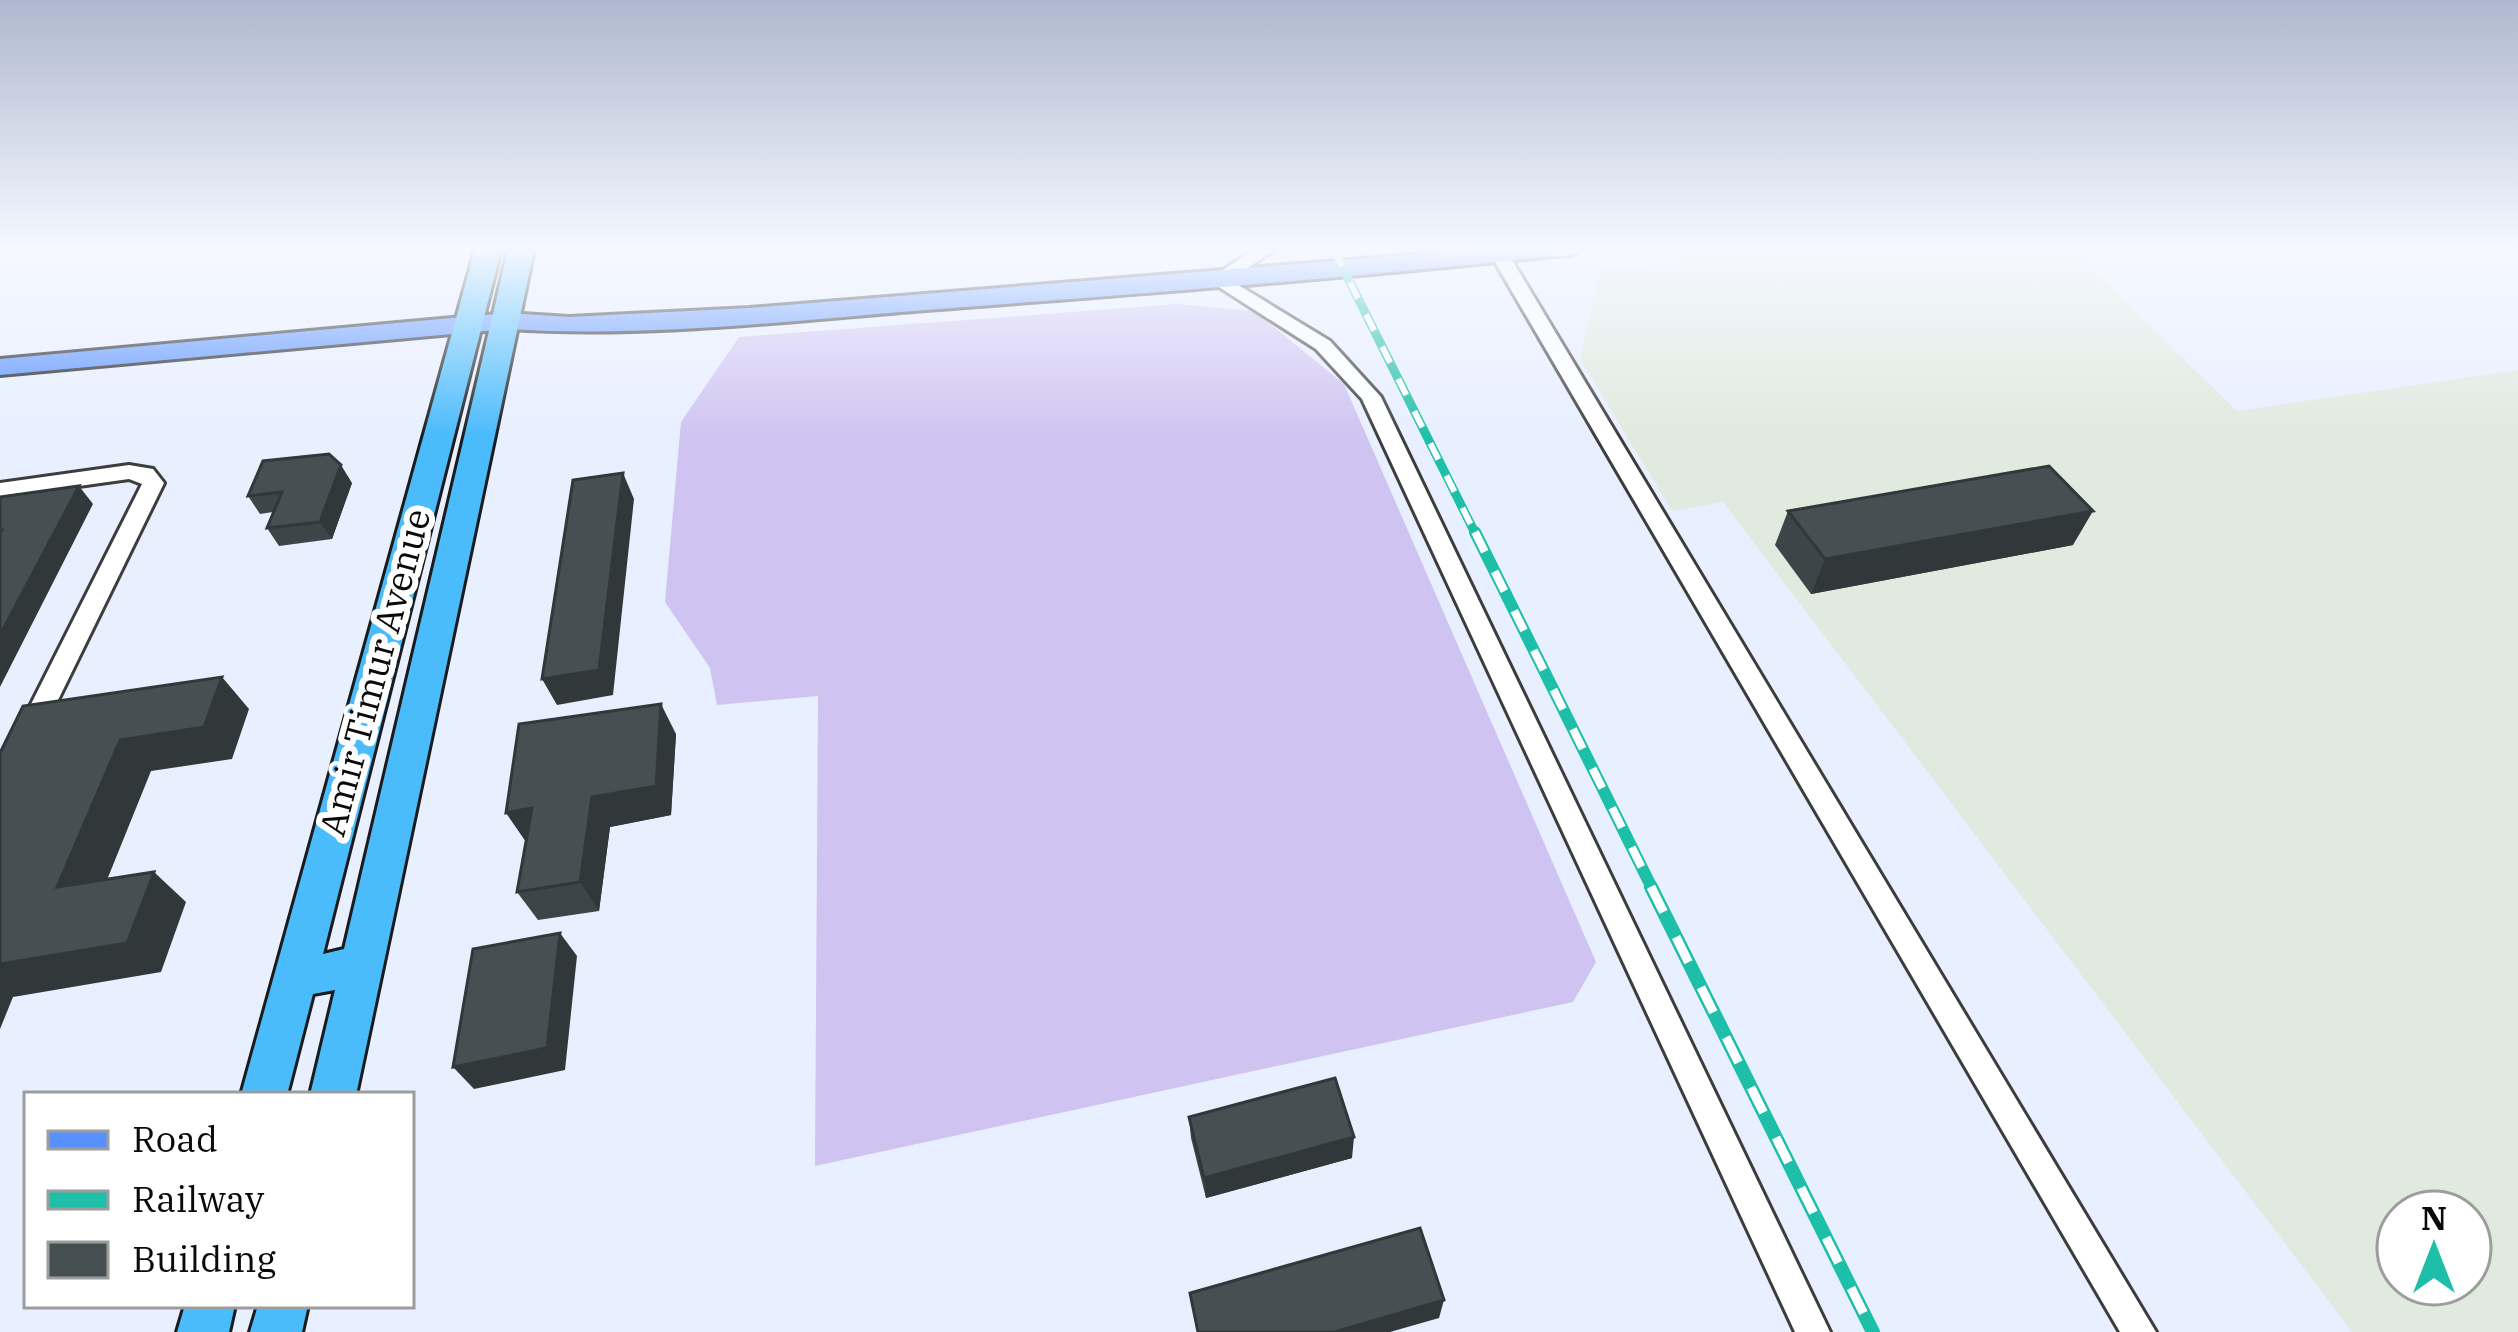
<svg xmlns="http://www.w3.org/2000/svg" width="2518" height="1332" viewBox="0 0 2518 1332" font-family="'IBM Plex Serif',serif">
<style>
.industrial{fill:#e0eade;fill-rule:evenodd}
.pitch{fill:#cfc3f1}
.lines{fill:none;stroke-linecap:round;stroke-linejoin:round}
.minor-casing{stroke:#3d3d3d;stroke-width:6}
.major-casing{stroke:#1b1b1b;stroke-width:6}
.highway-casing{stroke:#1b1b1b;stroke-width:6}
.minor{fill:#fff;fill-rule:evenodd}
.major{fill:#5891ff;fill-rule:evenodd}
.highway{fill:#4abbfb;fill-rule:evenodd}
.rail-far2-casing{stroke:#1ebfa8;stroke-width:9}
.rail-far1-casing{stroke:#1ebfa8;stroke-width:12}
.rail-casing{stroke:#1ebfa8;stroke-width:14}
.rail-far2{stroke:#fff;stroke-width:6;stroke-dasharray:18;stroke-linecap:butt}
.rail-far1{stroke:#fff;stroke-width:8;stroke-dasharray:22;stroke-linecap:butt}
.rail{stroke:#fff;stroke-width:9;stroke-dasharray:28;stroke-linecap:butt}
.wall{fill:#3c4547}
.shaded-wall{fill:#31383a}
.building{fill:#465053;stroke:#31383a;stroke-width:3}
.labels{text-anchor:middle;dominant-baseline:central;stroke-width:12;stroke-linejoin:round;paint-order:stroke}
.street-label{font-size:36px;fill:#0a0a0a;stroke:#fff}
</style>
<rect width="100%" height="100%" fill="#e8efff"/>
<path class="industrial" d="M1827 250H2072L2237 411 2518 370V1332H2352L1723 502 1672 511 1580 359 1600 270ZM2398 1212H2470V1284H2398Z"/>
<path class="pitch" d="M1177 304 1254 311 1344 384 1596 962 1573 1002 815 1166 818 696 717 705 710 668 665 602 681 422 739 337Z"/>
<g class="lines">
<g class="minor-casing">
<path id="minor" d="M1253 250H1274L1230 280 1330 341 1381 397 1830 1332H1795L1362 399 1316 349 1208 280Z
M1539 250H1580L1572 255 1540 257Z
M1501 252 1510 257 2156 1332H2120L1492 257Z
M129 465 153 469 164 483 39 739H21L17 732 142 484 129 479 0 497V483Z"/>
</g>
<g class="major-casing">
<path id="major" d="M1471 250H1557L1545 257C1339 279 1133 294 926 310 787 321 646 338 507 329L0 375V359L507 313 569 317 749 308Z"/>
</g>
<g class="highway-casing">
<path id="highway" d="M475 250H501L323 954 344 949 508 250H534L356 1095H310L335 990 313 994 287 1095H241Z
M185 1305H235L229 1332H177Z
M258 1305H308L302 1332H250Z"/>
</g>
<use href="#minor" class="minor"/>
<use href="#major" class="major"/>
<use href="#highway" class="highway"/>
<g class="rail-far2-casing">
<path id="rail-far2" d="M1334 250 1476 535"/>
</g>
<g class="rail-far1-casing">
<path id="rail-far1" d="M1475 532 1653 890"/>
</g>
<g class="rail-casing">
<path id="rail" d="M1651 887 1873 1332"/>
</g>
<use href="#rail-far2" class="rail-far2"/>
<use href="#rail-far1" class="rail-far1"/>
<use href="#rail" class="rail"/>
</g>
<path class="wall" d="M352 483 332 539 279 546 267 528 273 512 260 514 248 496Z
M1788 511 2073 545 1811 594 1775 545Z
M676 734 671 815 610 827 599 911 538 920 517 892Z
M1189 1117 1352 1158 1206 1198 1191 1138Z"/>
<path class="shaded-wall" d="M341 465 352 483 332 539 320 522Z
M623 473 634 499 613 695 557 705 542 679Z
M79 486 93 504 0 687V635Z
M2093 511 2073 545 1811 594 1825 559Z
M222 677 249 709 232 759 151 771 92 917 57 887 120 740Z
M661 704 676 734 671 815 610 827 599 911 580 882 592 797Z
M532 808 526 842 506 813Z
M154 872 186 902 161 972 13 997 0 1029V964Z
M560 933 577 956 565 1070 474 1089 453 1067Z
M1354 1137 1352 1158 1206 1198 1204 1178Z
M1444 1300 1439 1318 1390 1332H1335Z"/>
<path class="building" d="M329 454 341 465 320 522 267 528 282 492 248 496 263 461Z
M2049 466 2093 511 1825 559 1788 511Z
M623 473 599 670 542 679 573 480Z
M79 486 0 635V533L2 530H0V497Z
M222 677 204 727 120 740 57 887 154 872 127 943 0 964V753L23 706Z
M661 704 656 786 592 797 580 882 517 892 532 808 506 813 519 724Z
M560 933 547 1048 453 1067 473 949Z
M1335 1078 1354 1137 1204 1178 1189 1117Z
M1420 1228 1444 1300 1335 1332H1198L1190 1293Z"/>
<linearGradient id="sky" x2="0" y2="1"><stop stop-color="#aeb9cf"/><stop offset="0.57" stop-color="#f5f8ff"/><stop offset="1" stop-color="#f5f8ff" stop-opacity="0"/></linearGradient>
<rect width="2518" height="437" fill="url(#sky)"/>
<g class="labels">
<g class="street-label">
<text transform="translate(374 672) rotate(-75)">Amir Timur Avenue</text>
</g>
</g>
<rect x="24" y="1092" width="390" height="216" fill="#ffffff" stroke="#9d9d9d" stroke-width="3"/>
<rect x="48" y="1131" width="60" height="18" fill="#5891ff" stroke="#9d9d9d" stroke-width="3"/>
<text x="132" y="1152" font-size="36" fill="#0a0a0a">Road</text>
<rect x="48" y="1191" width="60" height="18" fill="#1ebfa8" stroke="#9d9d9d" stroke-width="3"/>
<text x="132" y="1212" font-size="36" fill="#0a0a0a">Railway</text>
<rect x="48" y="1242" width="60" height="36" fill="#465053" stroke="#9d9d9d" stroke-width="3"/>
<text x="132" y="1272" font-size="36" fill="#0a0a0a">Building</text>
<g transform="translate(2434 1248)"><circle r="57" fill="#ffffff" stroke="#9d9d9d" stroke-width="3"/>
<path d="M0-9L21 45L0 30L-21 45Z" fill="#1ebfa8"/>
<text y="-18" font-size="33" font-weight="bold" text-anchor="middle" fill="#0a0a0a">N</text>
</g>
</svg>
